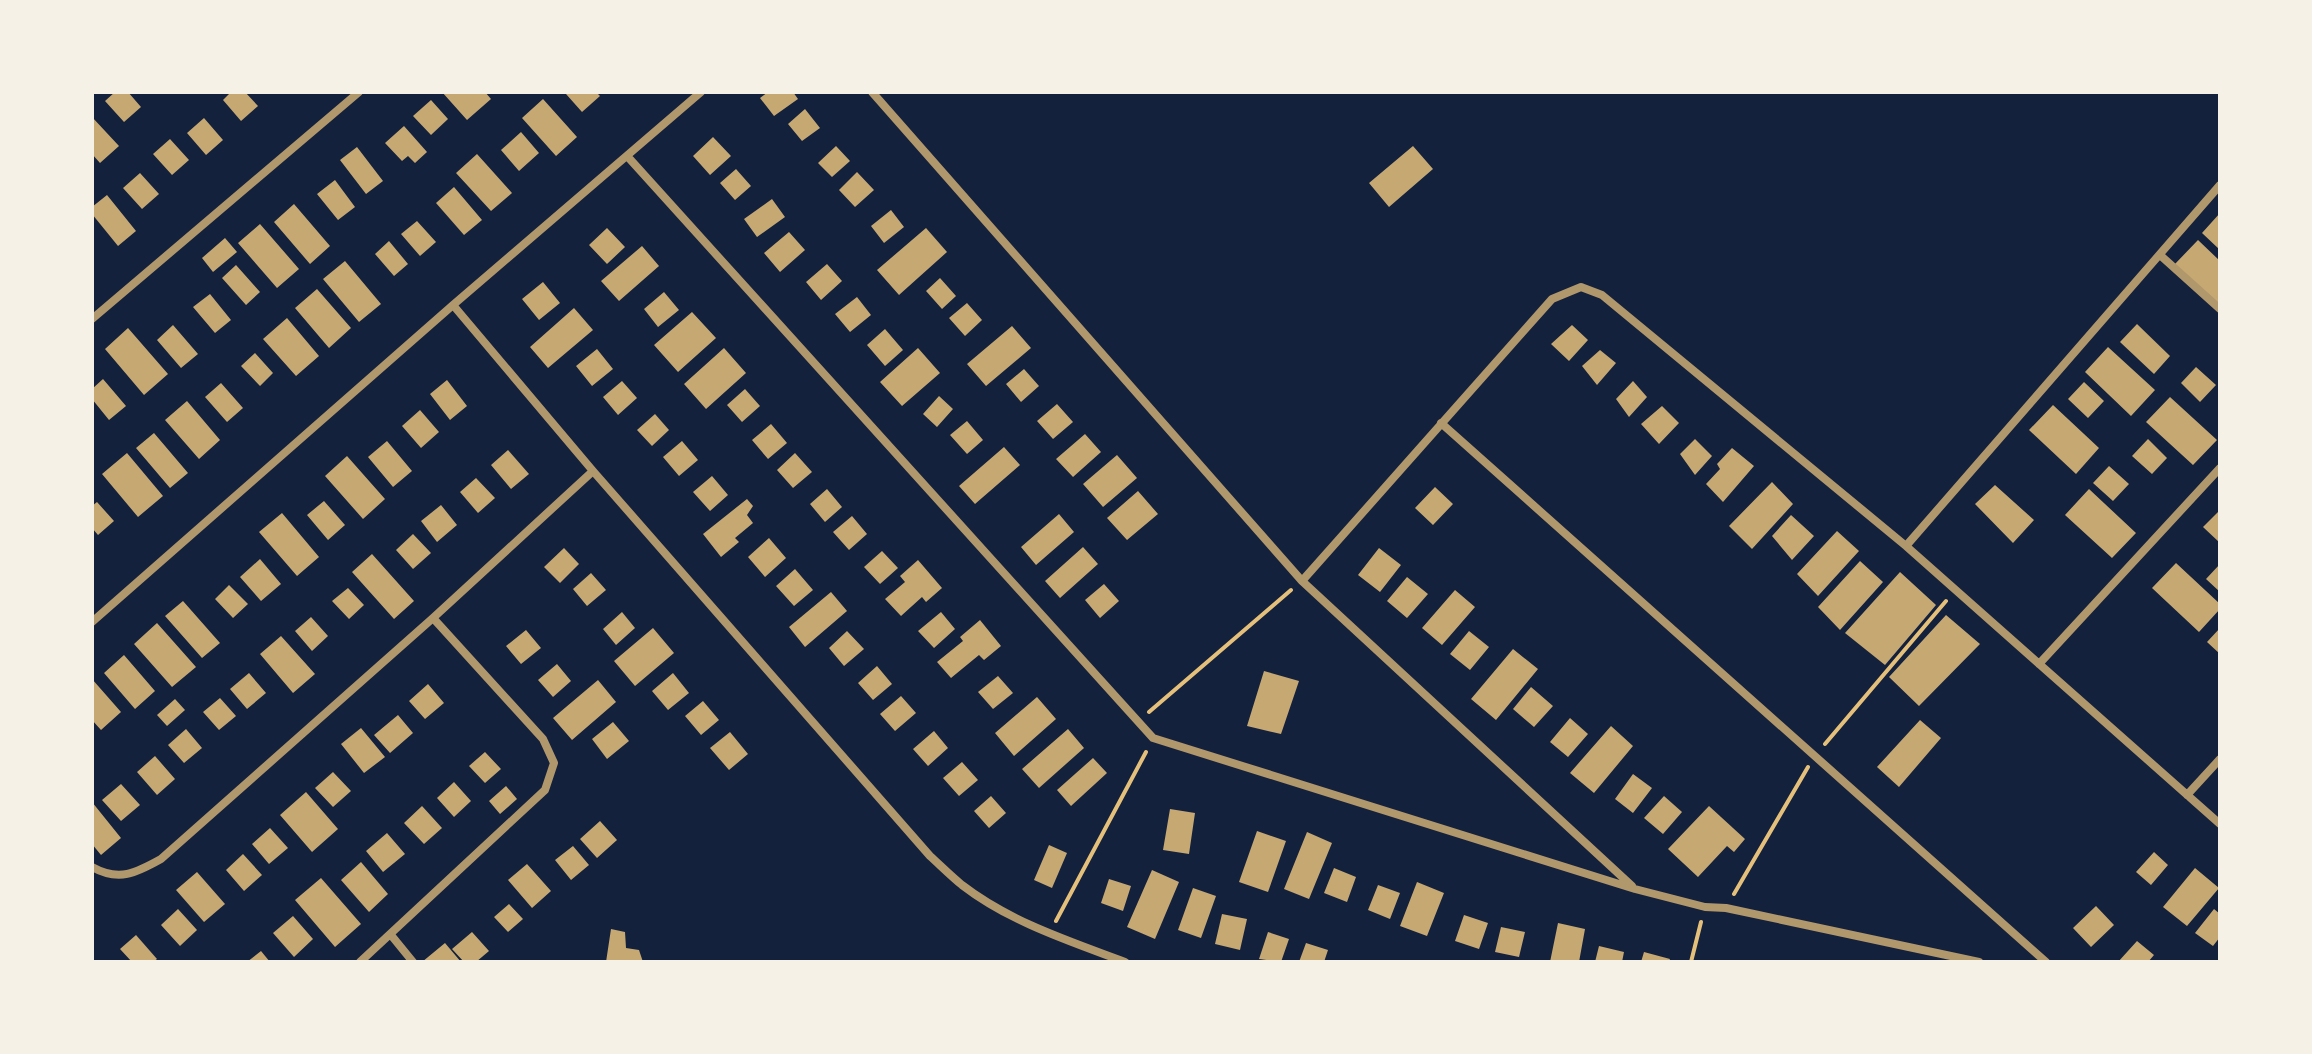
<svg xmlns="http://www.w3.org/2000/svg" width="2312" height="1054" viewBox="0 0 2312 1054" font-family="'Crimson Pro',serif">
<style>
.building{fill:#c6a872}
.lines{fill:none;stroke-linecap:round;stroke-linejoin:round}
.path{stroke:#e5c07b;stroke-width:4}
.minor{stroke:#b1986c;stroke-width:8}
</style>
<rect width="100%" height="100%" fill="#14213d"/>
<path class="building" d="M115 92H128L141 107 124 122 105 101Z
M231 92H245L258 106 241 121 223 100Z
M442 92H485L491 99 467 120Z
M568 92H596L600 96 582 112 566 94Z
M768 92H793L798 99 774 116 760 98Z
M543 99 577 137 556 156 522 118Z
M431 100 448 119 431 135 413 116Z
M805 109 820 128 802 141 788 124Z
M92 117 119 146 100 163 92 154Z
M204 118 223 140 206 155 187 133Z
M404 126 427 152 415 163 408 156 402 161 385 143Z
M521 132 539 153 519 171 501 150Z
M713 137 731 156 710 175 693 156Z
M170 139 189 160 172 175 153 154Z
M836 146 850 161 832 177 818 163Z
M1413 146 1433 169 1389 207 1369 183Z
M357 147 383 181 366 194 340 160Z
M477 154 512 193 491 211 456 173Z
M736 169 751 186 735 200 720 183Z
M857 172 874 190 855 207 839 190Z
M140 173 159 194 142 209 123 188Z
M335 180 355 207 338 220 317 194Z
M454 187 482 220 464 235 436 203Z
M107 195 136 231 118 246 92 214V207Z
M772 199 785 217 757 237 744 219Z
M294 204 330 246 310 264 274 222Z
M891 210 904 227 884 243 871 226Z
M2220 213V250L2202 233Z
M417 221 436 242 420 256 401 234Z
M260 224 299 269 277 288 238 243Z
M607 228 625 247 607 264 589 245Z
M926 228 947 252 899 295 877 270Z
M789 232 805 250 780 272 764 253Z
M225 238 237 252 213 272 202 258Z
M2198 240 2220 261V308L2174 265Z
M389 241 408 264 394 276 375 254Z
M642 246 659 266 619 301 601 281Z
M345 261 381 304 359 322 323 279Z
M827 264 842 281 821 300 806 282Z
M236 265 260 292 246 305 222 278Z
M940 278 956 296 942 309 926 291Z
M543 282 560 303 539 320 522 299Z
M317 289 351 328 329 348 295 308Z
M664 292 679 310 658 327 644 309Z
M210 294 231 320 215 333 193 307Z
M857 297 871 315 850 332 835 314Z
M967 303 982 320 965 336 949 318Z
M574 308 593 330 548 368 530 347Z
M692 312 716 338 678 372 654 345Z
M287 318 319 356 296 376 263 339Z
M2137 324 2170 356 2154 374 2120 342Z
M173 325 198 354 181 368 157 340Z
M1572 325 1588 340 1569 361 1551 344Z
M1012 326 1031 348 986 386 967 364Z
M128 328 168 374 144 395 105 349Z
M885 329 903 350 885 366 867 345Z
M2108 347 2155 390 2131 416 2085 372Z
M724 348 746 373 706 409 684 384Z
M918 348 940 373 902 406 880 382Z
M597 349 613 369 592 386 576 366Z
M1600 350 1616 363 1597 385 1582 366Z
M255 353 273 373 260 386 241 366Z
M2196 367 2216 385 2200 402 2181 383Z
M1024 369 1039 386 1021 402 1006 384Z
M103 379 126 406 109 420 92 399V389Z
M447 380 467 406 450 420 430 394Z
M622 381 637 398 618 415 603 397Z
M1633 381 1647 397 1629 417 1616 399Z
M2084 382 2104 401 2088 418 2068 399Z
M221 383 243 408 227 422 205 397Z
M745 389 760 406 742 422 727 405Z
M939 396 953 409 937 427 923 414Z
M2170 397 2217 440 2193 465 2146 422Z
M187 401 220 440 199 459 165 420Z
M1057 404 1073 422 1053 439 1037 421Z
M2053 405 2099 448 2076 474 2029 430Z
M1662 406 1679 423 1659 444 1641 424Z
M420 410 439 432 421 448 402 426Z
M655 414 669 430 652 446 637 430Z
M967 421 983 440 967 454 950 435Z
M771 424 787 443 768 459 752 440Z
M154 433 188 473 170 488 136 448Z
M1085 434 1101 452 1073 477 1056 459Z
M1695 439 1712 456 1695 475 1680 454Z
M2148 439 2167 458 2152 474 2132 456Z
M387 441 412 471 393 487 368 457Z
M682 441 698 460 679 476 663 457Z
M1004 447 1020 465 975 504 959 486Z
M1732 448 1754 466 1723 502 1706 484 1720 469 1717 464Z
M508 450 529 474 511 489 491 465Z
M127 453 163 496 138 517 102 474Z
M795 453 812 472 793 488 777 470Z
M1117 455 1137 478 1103 507 1083 484Z
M347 456 385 499 363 519 325 476Z
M2109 466 2129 484 2113 501 2093 483Z
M712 476 728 495 710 511 693 492Z
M476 478 495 498 478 513 460 492Z
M1772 482 1793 504 1752 549 1729 526Z
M1995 485 2034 520 2013 543 1975 504Z
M1435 487 1453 504 1433 525 1415 508Z
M827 489 842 507 825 522 810 504Z
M2089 489 2136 533 2112 558 2065 515Z
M1138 491 1158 514 1127 540 1107 518Z
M747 499 753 506 747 515 753 523 735 538 739 542 721 557 703 534Z
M324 501 345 525 328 540 307 515Z
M97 502 114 521 98 535 92 528V506Z
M441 505 457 525 437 542 421 521Z
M2220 510V543L2203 527Z
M282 513 319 557 297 576 259 532Z
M1059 514 1074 532 1036 565 1021 547Z
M1791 515 1814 536 1792 560 1772 536Z
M852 516 867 534 849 550 833 532Z
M1837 531 1859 551 1818 596 1797 574Z
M413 534 431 553 413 569 396 550Z
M769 538 786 558 765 577 748 557Z
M1083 547 1098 564 1060 598 1045 581Z
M564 548 579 564 560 583 544 567Z
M1379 548 1401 565 1380 592 1358 575Z
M882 551 898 568 880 584 864 567Z
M372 554 414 601 394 619 352 572Z
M260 559 281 584 261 601 240 577Z
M918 560 942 588 926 602 922 597 901 616 885 599 905 582 900 576Z
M1860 561 1883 582 1840 630 1818 607Z
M2176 563 2220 604V609L2199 632 2152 588Z
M2220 564V592L2206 579Z
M795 569 813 590 794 606 776 586Z
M1900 572 1936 605 1885 665 1845 633Z
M591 573 606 590 587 606 573 589Z
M1407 577 1428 594 1407 618 1387 601Z
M1104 584 1119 601 1100 618 1085 600Z
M229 585 248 604 233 618 215 599Z
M348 588 364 605 349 619 332 601Z
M1455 590 1475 607 1442 645 1422 628Z
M831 592 847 611 805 647 789 627Z
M183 601 220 643 202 658 165 616Z
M622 612 635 628 616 645 603 629Z
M941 612 955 629 934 648 918 631Z
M1946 615 1980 644 1919 706 1889 677Z
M311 617 328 636 312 651 295 631Z
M980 620 1001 646 984 660 979 655 951 678 937 662 963 641 960 637Z
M157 623 196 667 172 687 134 644Z
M653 628 674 653 635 686 614 661Z
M2220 628V654L2207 642Z
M526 630 541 648 521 664 506 646Z
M847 631 864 649 844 666 829 648Z
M1469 631 1489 647 1470 670 1450 654Z
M281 636 315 674 293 693 260 654Z
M1513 649 1538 669 1496 720 1471 699Z
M124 655 155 691 135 709 104 673Z
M557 664 571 681 553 697 538 680Z
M877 666 892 684 873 700 858 683Z
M1264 671 1299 681 1281 734 1247 726Z
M249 673 266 693 247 709 230 689Z
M673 673 689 693 668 710 652 691Z
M998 676 1013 693 993 709 978 692Z
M92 679 121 712 101 730 92 720Z
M598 680 616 702 572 740 553 718Z
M428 684 444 703 425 719 409 701Z
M1531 687 1553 706 1534 727 1513 709Z
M901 696 916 713 895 731 880 714Z
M1037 697 1056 719 1014 756 995 733Z
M220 698 236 716 219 730 203 712Z
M175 699 185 710 167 726 157 715Z
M703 701 719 720 701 735 685 716Z
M398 715 413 733 390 753 374 735Z
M1570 718 1588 734 1568 757 1550 742Z
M1920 720 1941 738 1899 787 1877 767Z
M613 722 629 741 607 759 592 739Z
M1611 726 1633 746 1594 793 1570 773Z
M361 728 385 757 364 773 341 744Z
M186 729 202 748 184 763 168 745Z
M1068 729 1084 748 1039 788 1022 769Z
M934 731 948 748 928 766 913 749Z
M730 732 748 754 729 770 710 748Z
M485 752 501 769 485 783 469 766Z
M155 756 175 779 157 795 137 772Z
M1093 758 1107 773 1071 806 1057 790Z
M962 762 978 780 959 796 943 778Z
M333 772 351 791 333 807 315 788Z
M1633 774 1652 788 1633 813 1615 799Z
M454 782 471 801 454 817 437 798Z
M121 784 140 805 121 821 102 800Z
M506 786 517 799 500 814 489 801Z
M306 792 338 829 312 852 280 815Z
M991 796 1006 813 989 828 974 811Z
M1664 796 1682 812 1663 834 1644 818Z
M92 802 121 838 101 855 92 844Z
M422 806 442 828 424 844 404 823Z
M1709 806 1745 839 1734 852 1727 846 1698 877 1668 849Z
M1170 809 1195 813 1189 854 1163 850Z
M600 821 617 840 597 858 580 839Z
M270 828 288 848 269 864 252 844Z
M1257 831 1286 841 1268 892 1239 882Z
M1307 832 1332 843 1309 899 1284 889Z
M387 833 405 854 383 872 366 851Z
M1049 845 1067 853 1052 888 1034 880Z
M573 846 589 865 571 880 555 860Z
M2154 852 2168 865 2151 885 2136 872Z
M243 854 262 875 244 891 226 870Z
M361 862 388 894 369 912 341 880Z
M527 864 551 891 532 908 508 880Z
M1334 868 1356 877 1347 902 1324 893Z
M2195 868 2219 888 2187 926 2163 907Z
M1152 870 1179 882 1155 939 1127 927Z
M197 872 225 904 204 922 176 890Z
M321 878 361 924 335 947 295 900Z
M1109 879 1131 886 1123 911 1101 903Z
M1417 882 1444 893 1427 936 1400 926Z
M1378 885 1400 893 1390 919 1368 910Z
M1193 888 1216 896 1201 938 1178 930Z
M509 904 523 919 508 932 494 917Z
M2096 906 2114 925 2091 947 2073 928Z
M178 909 197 930 180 946 161 925Z
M2214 909 2220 914V937L2213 946 2195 933Z
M1222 914 1247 919 1240 950 1215 944Z
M1464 915 1488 923 1479 949 1455 941Z
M293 916 313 939 294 957 273 933Z
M1558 923 1585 929 1579 962H1550Z
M1501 927 1525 932 1519 957 1495 952Z
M611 929 625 932 626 948 639 950 643 962H606Z
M472 932 489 951 476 962H464L452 949Z
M1268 932 1289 939 1281 962 1259 959Z
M136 935 157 959 153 962H132L120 949Z
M2137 941 2154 955 2148 962H2118Z
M445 943 461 962H422Z
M1306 943 1328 950 1324 962H1299Z
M1599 946 1624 952 1622 962H1595Z
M261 951 270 962H247Z
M1644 952 1670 959 1669 962H1641Z"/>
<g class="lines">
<path class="path" d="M1149 712 1291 590
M1825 744 1946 601
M1734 894 1808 767
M1056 921 1146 752
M1691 962 1701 922"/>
<path class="minor" d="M872 92 1302 581 1632 886
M628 157 1153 738 1635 889 1705 907 1726 908 1979 962
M2160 255 2220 309
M453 305 593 471 930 856C941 866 951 876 962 885 1010 922 1069 941 1125 962
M92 319 359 92
M1441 423 2046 962
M1906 546 2220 185
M1302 581 1552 299 1581 287 1602 295 1906 546 2220 824
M92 622 453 305 701 92
M2039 664 2220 468
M2187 795 2220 759
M92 867C119 882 136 873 161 859L433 618 593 471
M391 935 413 962
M360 962 545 790 554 763 543 739 433 618"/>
</g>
<rect width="2312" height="1054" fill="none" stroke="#f6f1e7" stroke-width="188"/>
</svg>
